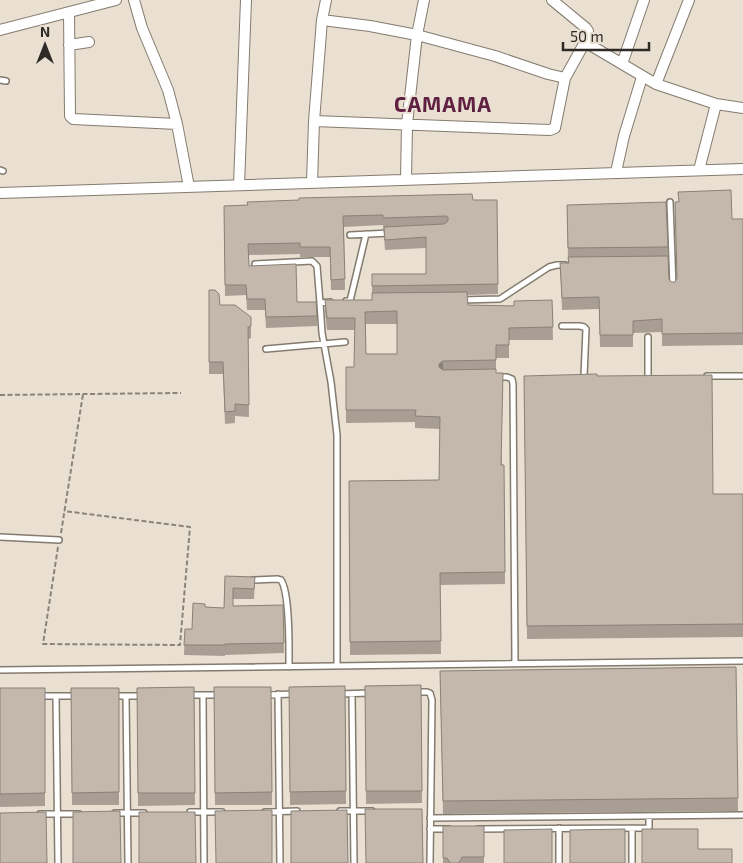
<svg xmlns="http://www.w3.org/2000/svg" width="743" height="863" viewBox="0 0 743 863" font-family="'Exo 2',sans-serif">
<style>
.lines{fill:none;stroke-linecap:round;stroke-linejoin:round}
.service-casing{stroke:#847b6f;stroke-width:8}
.minor-casing{stroke:#847b6f;stroke-width:12}
.path{stroke:#8a837a;stroke-width:2;stroke-dasharray:5 2.5;stroke-linecap:butt}
.service{stroke:#fff;stroke-width:5}
.minor{stroke:#fff;stroke-width:10}
.wall{fill:#a89e93;fill-rule:evenodd}
.shaded-wall{fill:#888178}
.building{fill:#c3b8ab;stroke:#888178;fill-rule:evenodd}
.labels{text-anchor:middle;dominant-baseline:central;stroke-width:4;stroke-linejoin:round;paint-order:stroke}
.district-label{font-size:21px;font-weight:bold;letter-spacing:1px;fill:#602041;stroke:#e9e0d2}
</style>
<rect width="100%" height="100%" fill="#e9e0d2"/>
<g class="lines">
<g class="service-casing">
<path id="service" d="M0 80 6 81
M0 170 3 171
M670 202 673 287
M350 235 390 233
M255 264 312 261 317 266 320 303
M461 300 500 299 549 267 557 265H565
M346 301H350L366 234
M330 302 320 303 322 333 331 382 337 435V666
M562 326H580L584 327 586 329 584 376
M648 337V376
M266 349 345 342
M707 376H743
M496 377H507L512 379 513 384 515 664
M0 537 59 540
M253 580 277 579 281 580C290 593 289 648 289 667
M0 670 743 661
M415 692H427L430 693 432 700 430 863
M278 694 280 863
M340 694 369 693
M352 694 354 863
M188 695H219
M203 695 204 863
M265 695 294 694
M38 696H77
M56 696 58 863
M113 696H142
M126 696 128 863
M340 811H372
M190 812H222
M265 812 297 811
M115 813H144
M40 814H79
M430 818 743 815
M559 828V863
M632 828V863
M430 829H449
M478 829 648 828 649 827V816"/>
</g>
<g class="minor-casing">
<path id="minor" d="M69 12 70 116 73 119 177 124 168 90 142 28 134 0
M322 20 370 26 417 35 495 56 548 74 565 78
M0 30 116 0
M585 42 656 84 716 104 743 108
M69 45 89 42
M622 64 644 0
M656 84 689 0
M314 121 550 130 555 128 565 78 585 42 588 36V31L586 28 552 0
M177 124 189 187
M699 170 716 104
M616 172 624 136 642 77
M406 180 407 124 417 35 424 0
M312 183 314 121 322 20 326 0
M239 185 246 0
M0 193 743 169"/>
</g>
<path class="path" d="M0 395 181 393
M61 533 83 394
M58 547 43 644 180 645 190 527 64 511"/>
<use href="#service" class="service"/>
<use href="#minor" class="minor"/>
</g>
<path class="wall" d="M497 200 498 294 467 295 468 305 514 306 552 300 553 340H509V358H496V373L502 465H504L505 584 440 585 441 654 350 655 349 481 439 480 440 429 415 428V422L346 423V367H354L355 330H327L325 312V300H372V274H426V248L385 250 383 225 344 227 345 290H331L330 257H300V254L248 255 249 266 297 302 317 316V326L266 328 265 310H247L246 295 225 296 224 206ZM366 324H397V354H366Z
M675 202 732 219H743V345L662 346V332L633 333V347H600L599 309 562 310 560 263H568L567 205 668 247 669 279 671 282H675L677 278Z
M209 290 220 305 251 317V338L248 339 249 417 235 416V423L225 424 223 374H209Z
M524 376H597L713 494H743V637L527 639Z
M225 576 255 577 254 599H233V606L283 605 284 653 225 655V656L184 655 185 629H192L205 607 224 608Z
M736 667 738 811 443 814 440 671Z
M421 685 422 803 366 804 365 686Z
M345 686 346 804 290 805 289 687Z
M194 687 195 805 138 806 137 688Z
M214 687H271L272 805H215Z
M0 688H45V806L0 807Z
M71 688H119V805H72Z
M443 826H484V863H443Z"/>
<path class="shaded-wall" d="M443 361V374L439 376V364Z"/>
<path class="building" d="M731 190 732 219H743V333L662 334V319L633 321V335H600L599 297 562 298 560 263H569L568 257 668 256 669 279 671 282H675L677 278 675 202H679L678 192Z
M472 194 473 200H497L498 284 372 286V274H426V237L385 240 384 227 444 224 448 221V217L446 216 383 218V215L343 216 345 279 331 280 330 247H300V243L248 244 249 266 296 264 297 302H316L317 316 266 317 265 299H247L246 285H225L224 206 248 205 247 202 299 200V198Z
M666 202 668 247 568 248 567 205Z
M209 290H215L219 294 220 305H235L251 317V326L248 327 249 405 235 404V411L225 412 223 362H209Z
M467 292 468 305 514 306V301L552 300 553 327 509 328V345H496V360L443 361 439 364V367L443 370 496 369V373H503L501 465H504L505 572 440 573 441 641 350 642 349 481 439 480 440 417 415 416 416 410H346V367H354L355 318H327L325 300H372V293ZM397 311V354H366L365 312Z
M597 374V376L712 375 713 494H743V624L527 626 524 376Z
M225 576 255 577 254 589 233 588V606L283 605 284 643 225 644V645H184L185 629H192L193 603 205 604V607L224 608Z
M736 667 738 798 443 801 440 671Z
M421 685 422 791H366L365 686Z
M345 686 346 791 290 792 289 687Z
M194 687 195 793H138L137 688Z
M214 687H271L272 792 215 793Z
M0 688H45V793L0 794Z
M71 688H119V792L72 793Z
M365 809H422L423 863H366Z
M272 810V863H216L215 811Z
M347 810 348 863H291V811Z
M120 811 121 863H73V812Z
M46 812 47 863H0V813Z
M139 812H195L196 863H139Z
M443 826H484V857H462L459 863H450L447 858H443Z
M552 829V863H504V830Z
M625 829V863H570V830Z
M642 829H698V849H732V863H642Z"/>
<g class="labels">
<g class="district-label">
<text x="443" y="103">CAMAMA</text>
</g>
</g>
<g transform="translate(45 45)" stroke="#e9e0d2" stroke-width="4" paint-order="stroke">
<path d="M0-4L9 19L0 12L-9 19Z" fill="#2e2a25"/>
<text y="-8" font-size="14" font-weight="bold" text-anchor="middle" fill="#2e2a25">N</text>
</g>
<path d="M563 42v8h86v-8" fill="none" stroke="#2e2a25" stroke-width="2.5"/>
<text x="570" y="42" font-size="15" fill="#2e2a25" stroke="#e9e0d2" stroke-width="4" paint-order="stroke">50 m</text>
</svg>
